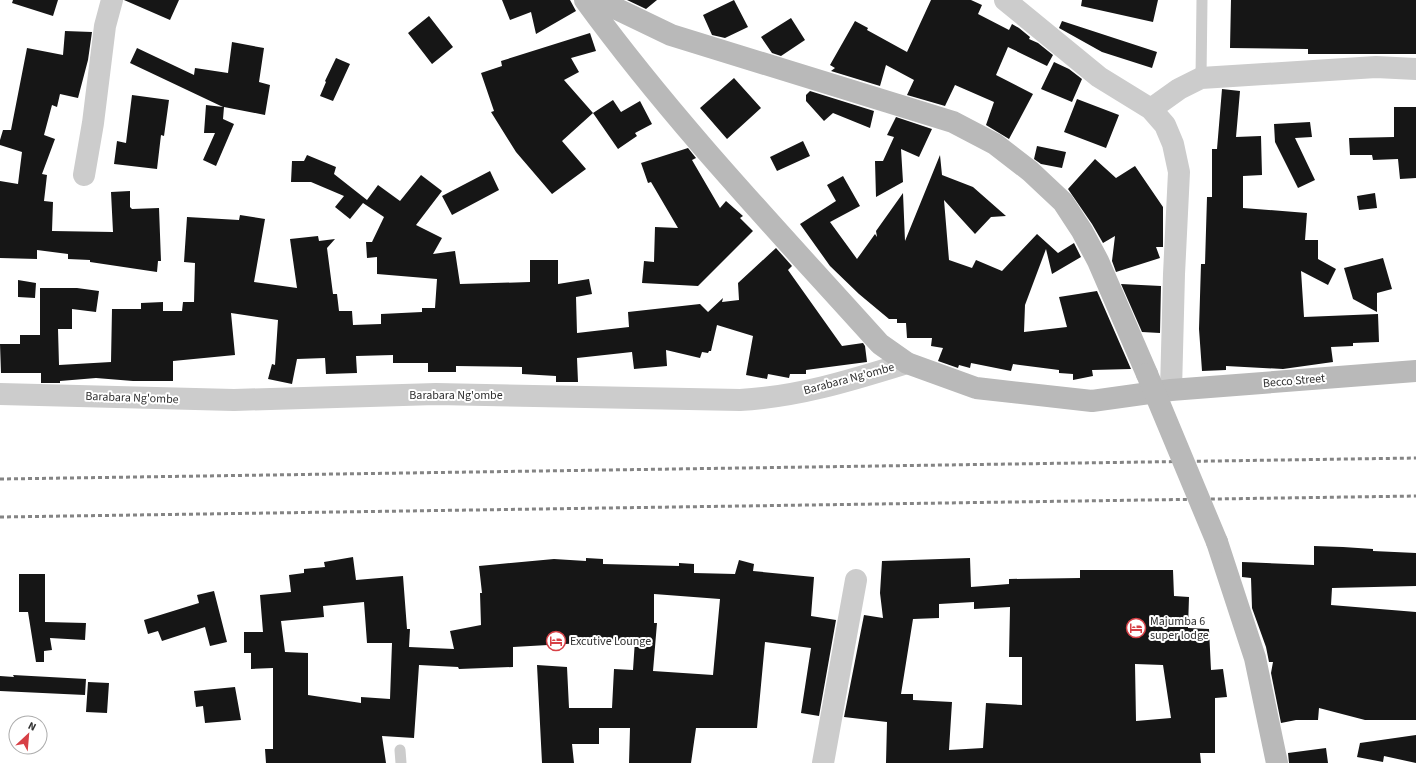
<svg xmlns="http://www.w3.org/2000/svg" width="1416" height="763" viewBox="0 0 1416 763" font-family="'Source Sans 3',sans-serif">
<style>
.building{fill:#161616;fill-rule:evenodd}
.lines{fill:none;stroke-linecap:round;stroke-linejoin:round}
.lane{stroke:#ccc;stroke-width:11}
.street{stroke:#ccc;stroke-width:22}
.secondary{stroke:#b9b9b9;stroke-width:22}
.rail{stroke:#848484;stroke-width:3;stroke-dasharray:4 3;stroke-linecap:butt}
.secondary-bridge{stroke:#b9b9b9;stroke-width:22}
.labels{text-anchor:middle;dominant-baseline:central;stroke-width:4;stroke-linejoin:round;paint-order:stroke}
.street-label{font-size:12px;fill:#2f2f2f;stroke:#fff}
.poi-label{font-size:12px;fill:#2f2f2f;stroke:#fff;text-anchor:start}
</style>
<rect width="100%" height="100%" fill="#fff"/>
<path class="building" d="M13 0H58L53 16 12 3Z
M124 0H179L170 20Z
M502 0H570L576 11 536 34 531 12 510 20Z
M627 0H657L646 9Z
M734 0 748 27 725 38 712 35 703 15Z
M931 0H971L982 5 978 14 1009 30 1012 24 1019 28 1030 37 1029 39 1038 43 1053 55 1047 66 1008 47 996 75 1033 94 1009 139 986 125 994 102 955 85 945 106 907 95 914 80 886 65 880 86 831 71 835 68 830 65 855 21 868 28 867 30 907 52Z
M1082 0H1158L1153 22 1081 6Z
M1231 0H1416V54H1308V49L1230 48Z
M429 16 453 47 432 64 408 33Z
M791 18 805 40 781 56 772 53 761 37Z
M1062 21 1157 52 1152 68 1102 52 1059 28Z
M65 31 92 32 88 60 78 98 60 94 57 107 52 105 44 135 55 139 42 174 47 175 44 201 53 202 52 231 113 232 111 192 130 191V207L132 209 159 208 161 261H158L157 272 90 262V260L68 259V254L37 250V259L0 258V181L18 184 22 152 0 145V140L3 130H11L27 48 63 55Z
M590 33 596 51 571 58 579 72 564 80 593 113 562 141 586 169 552 194 516 152 491 112 494 111 481 73 502 66 501 61Z
M232 42 264 48 259 82 270 85 265 115 224 107 223 119 234 124 216 166 203 160 215 133H204L206 105 223 107 130 63 137 48 194 75 195 68 228 73Z
M336 58 350 64 333 101 320 96 326 82 325 81Z
M1054 62 1069 69 1082 79 1072 102 1041 89Z
M734 78 761 108 727 139 700 108Z
M1222 89 1240 91 1236 137 1261 136 1262 175 1243 176V208L1307 213 1305 240H1318V259L1336 269 1328 285 1301 271 1304 317 1378 314 1379 342 1353 343V346L1331 347 1333 362 1283 369 1226 366V370L1202 371 1199 329 1201 264H1205L1207 197H1212V149H1217Z
M810 91 874 111 870 128 833 113 824 121 806 101V95Z
M132 95 169 100 164 136 161 135 157 169 114 164 117 141 126 143Z
M1077 99 1119 115 1106 148 1064 132Z
M613 100 621 112 640 101 652 124 635 133 637 136 618 149 593 113Z
M1394 107H1416V178L1400 179 1398 159 1373 160 1372 155H1350L1349 138 1394 137Z
M896 117 932 129 919 157 901 149 903 182 876 197 875 161H883L894 137 887 135Z
M1310 122 1312 137 1295 138 1315 180 1298 188 1275 142 1274 124Z
M803 141 810 156 777 171 770 157Z
M1037 146 1066 152 1062 168 1041 164 1034 159Z
M688 148 696 158 692 160 720 208 726 201 743 216 740 218 753 231 698 286 642 283 644 261 654 262 655 227 678 228 651 182 648 183 641 163Z
M307 155 336 167 334 174 367 200 378 185 400 201 421 175 442 191 416 225 442 238 433 254 455 251 460 284 530 282V260H558V284L589 279 592 294 576 297 577 333 629 327 628 312 700 304 708 312 723 298 722 302 739 300 738 283 776 248 792 266 788 270 842 346 863 343 865 346 867 362 806 370V374H790L789 378 768 374 767 379 746 375 753 336 717 325 711 351H709L708 353 702 352 700 358 666 350 667 366 634 369 632 352 577 358 578 382H556V376L522 374V367L456 366V372H428V363H393V355L356 356 357 373 326 374 325 358 297 359 292 384 268 379 272 364 275 365 278 320 231 313 235 355 173 361V381H133L96 378 60 381V383H41V373H1L0 344H20V335H40V288H77L99 291 96 312 72 309V329H58L59 365 111 362 112 309H141V303L163 302V311H182L183 302H194L195 263 184 262 187 217 239 220 240 215 265 219 254 282 297 288 290 239 318 236 319 241 335 239 327 248 333 294H337L339 311H352L353 325 381 324V314L422 312V308H435L437 279 377 274V257L367 258 366 242H372L384 217 363 203 350 219 335 207 344 196 311 182H291L292 161H304Z
M940 155 942 175 973 187 1006 216 991 217 975 234 944 200 949 260 972 268 976 260 1002 271 1037 234 1058 253 1074 243 1081 257 1052 274 1046 249 1025 305 1024 332 1067 327 1059 297 1097 291 1131 369 1092 370 1093 376 1073 380V374L1059 373V370L1013 364 1011 371 971 363 970 368 959 365 958 368 938 361 943 348 931 346 932 338H907L906 323H897V319H889L859 294 830 266 800 224 836 201 827 185 843 176 860 206 830 222 857 259 875 234 877 237 876 231 903 193 905 241Z
M1095 159 1116 178 1135 166 1163 207V247H1156L1160 258 1116 272 1112 261 1115 236 1103 243 1092 224 1068 189Z
M490 171 499 190 452 215 442 196Z
M1375 193 1377 208 1359 210 1357 196Z
M1383 258 1392 289 1377 293V312L1353 299 1344 268Z
M18 280 36 283 35 298 18 297Z
M1121 284 1161 286 1160 333 1142 332Z
M1314 546 1343 547 1373 549V551L1416 553V586L1332 588 1331 605 1416 612V720H1365L1319 708 1318 720H1296L1281 723 1271 673 1273 662H1269L1266 647 1252 608 1251 578 1242 577V562L1314 565Z
M353 557 356 580 403 576 407 629H410L409 647 454 649 450 631 481 625 480 593H482L479 566 554 559 586 561V558L603 559V564L679 566V563L694 564V573L735 574 739 560 754 564 753 571 814 577 811 616 836 620 819 716 801 713 811 648 765 642 757 728H696L691 763H629L630 728H599V744H572L574 763H542L537 665 567 667 569 708H612L614 669 633 670 635 640 513 647V667L459 669 458 667 419 665 414 738 382 736 386 763H266L265 749H273V668L251 669V653H244V632H263L260 595 291 592 289 575 304 573V569L325 567 324 562ZM654 594 720 599 713 675 653 671 657 623H654ZM364 602 367 643H392L390 699 361 697V703L308 695V653L285 652 281 621 324 617 323 606Z
M970 558 971 587 1009 584V579L1080 578V570H1173L1174 596 1189 597 1188 628 1209 629 1211 670 1223 669 1227 697 1215 698V753H1200L1201 763H886L887 722 844 717 864 615 883 618 880 593 882 561ZM974 602V609L1010 607 1009 657H1022V705L986 703 983 748 949 750 952 702 913 700V694H901L913 619 939 618V604ZM1135 664 1163 665 1171 718 1136 721Z
M19 574H45V622L86 623 85 640 50 638 52 650 44 651V662H36L28 612H19Z
M214 591 227 642 210 646 205 627 162 641 158 631 148 634 144 620 199 603 197 595Z
M13 675 86 679 85 695 0 691V676L14 677Z
M88 682 109 683 107 713 86 712Z
M235 687 241 720 205 723 203 706 196 707 194 691Z
M1416 735V763L1384 756 1383 762 1357 757 1360 743Z
M1326 748 1328 763H1289L1288 753Z"/>
<g class="lines">
<path class="lane" d="M1201 78 1202 0
M400 750 401 763"/>
<path class="street" d="M1005 0 1099 77 1151 109 1165 125 1173 144 1179 172 1174 274 1171 390
M1151 109 1179 89 1201 78 1376 67 1416 69
M84 175 93 123 105 26 112 0
M0 394 234 400 436 394 740 400C798 397 852 380 907 363
M823 763 856 580"/>
<path class="secondary" d="M585 0C674 122 779 232 880 344L907 363 976 388 1092 401 1171 390 1416 371
M605 0 619 10 671 35 953 122 995 144 1030 171 1063 202 1082 231 1098 261 1147 374
M1217 542 1255 658 1277 763"/>
<path class="rail" d="M0 479 1416 458
M0 517 1416 496"/>
<path class="secondary-bridge" d="M1147 374 1217 542"/>
</g>
<defs>
<g id="hotel-ring" transform="scale(1)"><circle r="9.5" fill="#fff" stroke="#d74046" stroke-width="1.5"/><path d="M-6-4.5h1.5V1H6V5H4.5V3h-9V5H-6ZM-4 0a1.8 1.8 0 1 1 3.6 0ZM.5 0V-2.5h3Q6-2.5 6 0Z" fill="#d74046"/></g>
</defs>
<g fill-rule="evenodd">
<use href="#hotel-ring" x="1136" y="628"/>
<use href="#hotel-ring" x="556" y="641"/>
</g>
<g class="labels">
<g class="street-label">
<text transform="translate(849 379) rotate(-15)">Barabara Ng'ombe</text>
<text transform="translate(1294 381) rotate(-5)">Becco Street</text>
<text x="456" y="395">Barabara Ng'ombe</text>
<text transform="translate(132 398) rotate(2)">Barabara Ng'ombe</text>
</g>
<g class="poi-label">
<text x="1150" y="621">Majumba 6<tspan x="1150" dy="14">super lodge</tspan></text>
<text x="570" y="641">Excutive Lounge</text>
</g>
</g>
<g transform="translate(28 735) rotate(26)"><circle r="19" fill="#ffffff" stroke="#acacac"/>
<path d="M0-3L7 15L0 10L-7 15Z" fill="#d74046"/>
<text y="-6" font-size="11" font-weight="bold" text-anchor="middle" fill="#2f2f2f">N</text>
</g>
</svg>
